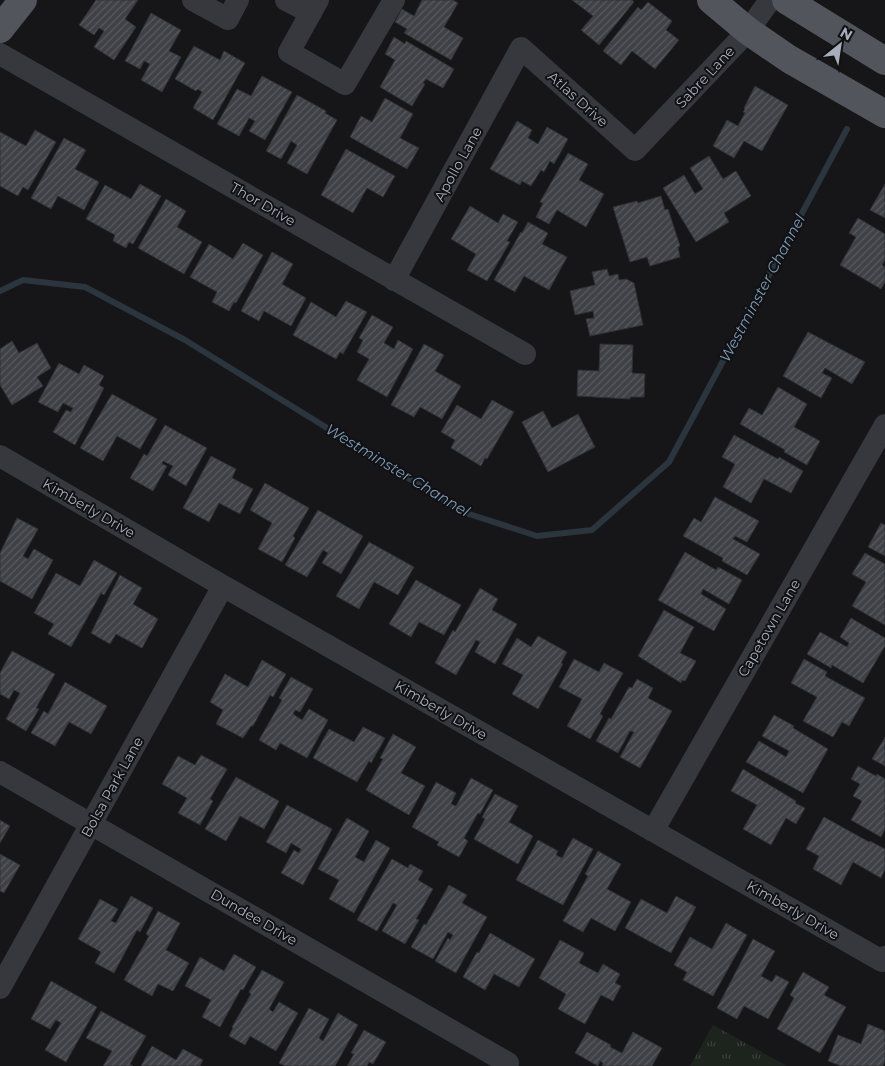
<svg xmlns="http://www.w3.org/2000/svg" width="885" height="1066" viewBox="0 0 885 1066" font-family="Montserrat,sans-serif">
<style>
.grass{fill:url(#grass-tufts)}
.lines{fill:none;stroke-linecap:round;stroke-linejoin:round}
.stream{stroke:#2b353d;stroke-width:6}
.building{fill:url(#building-hatch);stroke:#303035}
.minor{stroke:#37383e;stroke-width:22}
.major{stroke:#53555d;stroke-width:28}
.labels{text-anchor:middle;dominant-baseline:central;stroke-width:4;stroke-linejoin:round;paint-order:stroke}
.street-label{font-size:14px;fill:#a7adb9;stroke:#111114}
.water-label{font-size:15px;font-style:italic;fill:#7c9bb6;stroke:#111114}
</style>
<defs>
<pattern id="grass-tufts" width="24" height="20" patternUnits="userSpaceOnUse" patternTransform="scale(1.25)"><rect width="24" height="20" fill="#1c241d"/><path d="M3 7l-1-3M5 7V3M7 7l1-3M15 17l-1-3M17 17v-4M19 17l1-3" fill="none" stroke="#3a413c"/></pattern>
<pattern id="building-hatch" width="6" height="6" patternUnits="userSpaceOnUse" patternTransform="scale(1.25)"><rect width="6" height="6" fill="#404146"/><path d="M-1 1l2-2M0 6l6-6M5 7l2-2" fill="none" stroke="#595a5f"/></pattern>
</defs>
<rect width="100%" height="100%" fill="#161619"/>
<path class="grass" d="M713 1025 787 1066H690Z"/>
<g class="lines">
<path class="stream" d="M0 291 23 280 85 287 185 340 463 512 537 536 592 530 669 462 847 129"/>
</g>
<path class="building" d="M96 0H138L125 19 136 27 114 60 94 47 104 31 99 28 94 35 79 25Z
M422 0H453L458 3 444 27 463 38 451 60 404 33 407 29 395 22 402 9 414 16Z
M572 0H632L634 2 599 45 581 30 593 16Z
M648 2 672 21 666 30 679 40 655 69 632 51 621 65 603 51 638 7 641 10Z
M151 13 181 30 169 51 181 57 162 92 141 80 150 64 144 61 140 69 125 61Z
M394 37 405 44 406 41 454 69 443 88 426 79 423 83 425 84 412 106 380 87 395 60 385 54Z
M194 46 220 60 224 51 245 63 213 120 193 108 202 92 198 89 196 91 175 79Z
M262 76 292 92 265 140 249 131 255 121 249 118 239 136 217 124 237 89 251 96Z
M755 86 788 105 762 151 744 141 734 158 713 146 727 120 738 126 745 113 743 112 745 109 744 108Z
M297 95 326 111 325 113 337 120 307 174 287 163 297 145 291 141 281 159 266 151Z
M385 98 413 114 400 138 419 148 407 169 350 137 361 116 372 122Z
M517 121 532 130 528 138 538 144 547 127 568 139 554 164 550 161 544 172 541 170 531 186 522 181 520 185 490 169Z
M35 130 56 142 28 190 23 187 18 196 0 186V132L26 146Z
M64 138 86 150 75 169 99 182 84 210 58 196 51 209 31 198Z
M346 149 395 176 383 197 367 188 353 213 321 195Z
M568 153 588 164 579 180 604 194 586 227 557 210 549 224 536 217 543 203 540 202Z
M709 156 723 179 736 171 751 196 724 213 729 222 696 242 663 188 684 175 695 194 703 189 690 168Z
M140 184 161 196 133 244 129 242 126 248 113 241 115 235 86 219 105 185 131 199Z
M885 184V218L870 210Z
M661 196 665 210 668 209 680 246 678 247 680 257 650 266 647 257 630 262 613 207 637 201 638 203Z
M166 199 186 211 177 227 202 242 184 274 138 248Z
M470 206 498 223 503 214 518 222 507 241 510 242 487 281 467 270 476 254 451 239Z
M858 218 885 234V260L882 265 885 267V282L881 289 840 265 856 237 849 233Z
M528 222 548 233 542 244 567 257 549 290 524 276 515 292 494 280 521 232 522 233Z
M243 243 263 255 236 303 234 302 229 311 212 302 217 292 190 277 209 244 233 259Z
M272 252 293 264 282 284 306 298 291 326 264 311 259 321 241 311Z
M607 269 609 276 618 274 619 280 626 279 634 283 643 325 590 336 586 319 594 318 593 311 575 315 570 291 595 285 592 272Z
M346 301 367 312 343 354 340 352 336 359 293 335 311 302 336 317Z
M372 315 393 327 384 343 394 349 398 340 413 349 387 397 357 380 369 359 357 352 363 340 359 338Z
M808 332 865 362 852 384 825 368 822 373 832 378 821 398 783 376Z
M12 341 19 353 37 343 51 368 37 377 43 386 12 405 0 385V349Z
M424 344 444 355 435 371 461 386 442 419 420 407 414 417 391 405Z
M600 344 633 345 632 373 645 374 644 397H630V399L577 396 578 370 599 371Z
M59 363 79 374 84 365 104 376 99 385 104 388 75 445 53 432 66 410 71 412 73 408 63 403 58 412 38 402Z
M778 387 807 404 794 427 820 441 807 465 784 452 785 450 740 424 749 408 762 415Z
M112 394 157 419 140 449 117 436 103 461 80 448Z
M492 400 514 412 487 459 485 458 481 466 451 448 455 440 441 432 457 405 481 419Z
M543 411 552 428 578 414 595 447 548 472 522 422Z
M165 425 207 448 186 486 168 475 173 466 163 461 162 464 167 466 153 491 130 478 144 454 147 456Z
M734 435 778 459 779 457 803 471 791 493 764 479 751 503 723 487 735 464 722 457Z
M211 456 236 469 232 478 253 489 240 514 219 503 209 522 183 508Z
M265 483 309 508 293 536 295 538 282 562 258 549 272 523 250 510Z
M715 497 759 521 747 542 735 536 733 539 760 554 747 575 722 561 723 558 683 536 694 518 701 522Z
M318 510 363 536 341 574 322 563 328 553 323 550 307 577 285 565Z
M17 518 38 529 23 556 28 559 34 549 53 560 32 599 0 581V553Z
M881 523 885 525V556L868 547Z
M369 542 414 567 398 595 374 582 359 609 336 596Z
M685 552 716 570 718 567 742 580 729 604 703 589 701 594 726 609 714 631 658 600Z
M865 553 885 564V625L852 606 866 582 852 574Z
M94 560 117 573 104 595 101 593 71 647 48 634 54 624 34 613 56 573 80 586Z
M120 575 142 588 133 604 158 619 142 648 116 634 110 644 91 633Z
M416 580 461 605 444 635 419 622 411 637 389 624Z
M480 588 498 599 492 610 517 624 495 664 475 652 480 642 476 640 456 675 435 663 453 630 455 632Z
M664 610 694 627 680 653 696 661 685 681 682 680 681 683 638 656Z
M851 618 885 638V646L863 683 832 665 831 668 807 654 820 632 847 647 849 643 840 637Z
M538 636 567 652 561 663 563 664 538 709 512 694 523 675 502 664 517 638 531 647Z
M12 651 55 674 36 708 39 709 26 731 6 719 20 693 14 690 9 699 0 694V673Z
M574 659 599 672 604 663 623 673 600 714 603 716 590 739 567 726 582 699 559 687Z
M804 659 827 672 825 676 865 698 849 726 842 722 833 737 803 721 817 697 791 683Z
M262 660 286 674 273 697 270 695 253 726H251L243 738 216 724 223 710 210 702 225 674 248 687Z
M291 677 313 689 300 712 295 710 293 714 302 720 309 709 328 720 307 758 280 743 276 750 259 740 282 700 279 698Z
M637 679 653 688 648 698 672 711 640 768 620 757 634 732 630 731 618 753 596 741 609 718 611 719 629 687 632 688Z
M65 682 107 706 91 734 69 722 55 746 31 733 44 711 48 714Z
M774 715 794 726 793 728 828 749 803 793 746 762 759 741 786 757 789 751 762 736Z
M363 727 385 738 371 763 369 761 357 782 313 758 329 729 354 742Z
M393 734 416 747 401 773 425 786 409 815 366 790 383 759 380 758Z
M885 737V766L872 759Z
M201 755 227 769 210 799 213 801 200 825 178 813 187 798 162 784 178 756 195 765Z
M858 766 876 776 877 774 885 779V829L881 837 851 820 862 801 853 796 860 784 851 779Z
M743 769 796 801 795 803 805 808 796 824 786 818 771 845 743 829 757 805 731 791Z
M236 777 279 801 264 829 240 816 226 841 205 829Z
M471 778 493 790 480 814 478 813 464 838 468 841 459 857 437 845 439 842 412 827 436 782 456 793 451 804 456 806Z
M495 794 518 806 509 822 533 836 518 864 474 839 485 819 482 817Z
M287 805 332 829 303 885 281 873 294 850 299 853 301 849 291 843 286 853 266 842Z
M824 817 869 842 870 841 885 849V869L881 878 853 862 841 885 813 869 819 856 806 849Z
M347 818 369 831 355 857 364 862 376 840 390 848 354 913 329 899 339 880 318 869Z
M0 820 10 826 0 843Z
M573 838 593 849 563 905 516 880 538 840 558 851 556 855 562 858Z
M598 851 621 864 607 889 631 902 615 931 591 918 583 932 563 921 588 876 585 874Z
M0 854 20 865 4 893 0 891Z
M392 859 408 868 410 864 423 871 418 880 433 889 416 919 419 920 405 944 382 931 397 905 393 903 377 931 357 920Z
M449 885 467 895 462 903 487 917 456 973 435 961 448 938 450 940 453 935 448 932 433 959 411 947 424 924 426 925Z
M131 896 153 908 140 932 137 930 114 973 95 963 101 952 78 939 100 899 118 909 111 921 116 923Z
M676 896 696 907 671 953 625 928 641 899 667 913Z
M158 911 180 923 166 950 189 963 173 991 158 984 152 996 124 980 149 936 146 934Z
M726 923 747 935 713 996 683 980 687 972 674 965 690 937 712 949Z
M490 933 535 959 519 987 494 974 485 990 463 977 477 952 479 953Z
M753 939 775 951 761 976 772 982 776 975 789 982 768 1019 744 1006 737 1019 717 1008Z
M560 940 584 953 579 963 598 973 603 964 620 974 615 983 621 986 613 1001 601 995 585 1024 558 1009 566 994 539 978Z
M234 954 256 967 243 990 241 989 220 1027 202 1017 211 1000 185 986 200 957 224 971Z
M262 970 284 982 269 1009 273 1012 279 1002 298 1013 276 1051 250 1036 245 1045 229 1036 233 1028 232 1027 251 994 249 992Z
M803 972 829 987 824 995 846 1007 820 1053 777 1029 794 998 790 995Z
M51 981 97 1007 66 1062 45 1050 61 1023 56 1020 50 1029 31 1019Z
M309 1008 329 1019 319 1038 323 1041 338 1013 358 1025 335 1066H285L279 1063Z
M101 1011 146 1036 130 1064 133 1066H103L112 1051 86 1038Z
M868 1024 885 1031V1061L883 1066H841L828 1061 838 1035 861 1044Z
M364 1030 386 1042 373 1064 369 1062 367 1066H347L354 1054 351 1053Z
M587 1032 611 1045 610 1047 622 1053 633 1032 662 1048 652 1066H602L603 1063 600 1061 598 1066 575 1053Z
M152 1046 176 1060 183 1049 203 1060 200 1066H141Z"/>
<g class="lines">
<path class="minor" d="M193 0 228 19 238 0
M286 0 311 13
M318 0 289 52 345 84 394 0
M0 54 525 354
M394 280 521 48 635 150 748 31 770 0
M0 456 223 586 882 961 885 957
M0 772 508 1063
M653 831 885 425
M0 988 223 586"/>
<path class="major" d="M711 0 748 31 789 59 885 114
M786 0 885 61
M0 29 23 0"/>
</g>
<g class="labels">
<g class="street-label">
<text transform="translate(705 77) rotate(-47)">Sabre Lane</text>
<text transform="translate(578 99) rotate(42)">Atlas Drive</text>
<text transform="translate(458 164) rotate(-61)">Apollo Lane</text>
<text transform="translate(263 204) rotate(30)">Thor Drive</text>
<text transform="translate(89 508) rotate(30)">Kimberly Drive</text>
<text transform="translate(769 628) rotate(-60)">Capetown Lane</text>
<text transform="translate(441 710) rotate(30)">Kimberly Drive</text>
<text transform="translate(112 787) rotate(-61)">Bolsa Park Lane</text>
<text transform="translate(793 910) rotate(30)">Kimberly Drive</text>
<text transform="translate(254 917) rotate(30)">Dundee Drive</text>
</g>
<g class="water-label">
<text transform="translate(762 288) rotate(-62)">Westminster Channel</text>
<text transform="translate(398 470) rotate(31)">Westminster Channel</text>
</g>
</g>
<g transform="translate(840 45) rotate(30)" stroke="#111114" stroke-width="4" paint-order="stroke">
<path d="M0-4L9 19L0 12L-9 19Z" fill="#a7adb9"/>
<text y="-8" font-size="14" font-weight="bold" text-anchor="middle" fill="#a7adb9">N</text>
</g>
</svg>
